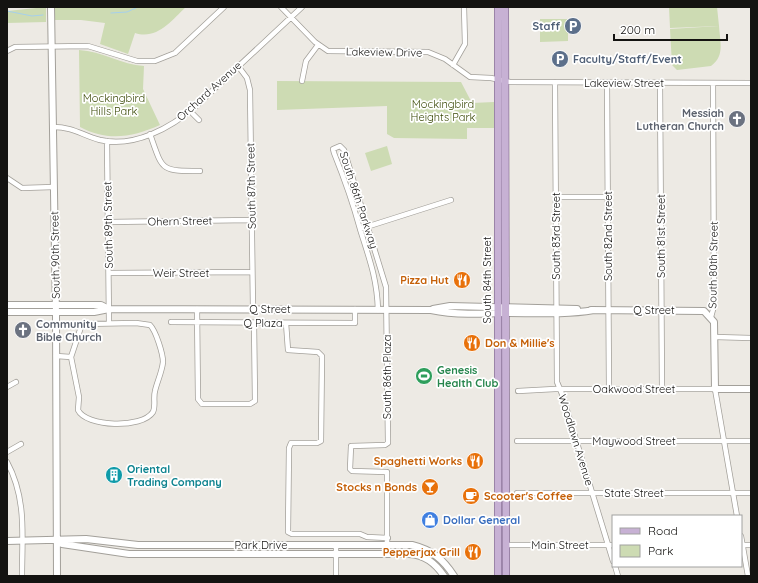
<svg xmlns="http://www.w3.org/2000/svg" width="758" height="583" viewBox="0 0 758 583" font-family="Quicksand,sans-serif">
<style>
.green{fill:#cddbb3}
.lines{fill:none;stroke-linecap:round;stroke-linejoin:round}
.stream{stroke:#a6d0ec;stroke-width:1}
.street-casing{stroke:#a3a09a;stroke-width:6}
.secondary-casing{stroke:#a3a09a;stroke-width:8}
.primary-casing{stroke:#70587d;stroke-width:8}
.street{stroke:#fff;stroke-width:4.5}
.secondary{stroke:#fff;stroke-width:6}
.primary{stroke:#c7b1d4;stroke-width:7}
.labels{text-anchor:middle;dominant-baseline:central;stroke-width:3.5;stroke-linejoin:round;paint-order:stroke}
.service-label{font-size:11px;font-weight:bold;fill:#4e5e75;stroke:#fff;text-anchor:end}
.street-label{font-size:11px;fill:#141311;stroke:#fff}
.park-label{font-size:11px;fill:#394805;stroke:#fff}
.worship-label{font-size:11px;font-weight:bold;fill:#5b616d;stroke:#fff;text-anchor:end}
.food-label{font-size:11px;font-weight:bold;fill:#c56008;stroke:#fff;text-anchor:end}
.leisure-label{font-size:11px;font-weight:bold;fill:#27864d;stroke:#fff;text-anchor:start}
.culture-label{font-size:11px;font-weight:bold;fill:#0d838f;stroke:#fff;text-anchor:start}
.shop-label{font-size:11px;font-weight:bold;fill:#366cbe;stroke:#fff;text-anchor:start}
</style>
<rect width="100%" height="100%" fill="#edeae4"/>
<path class="green" d="M46 7V22L7 23V11Z
M55 7H186C171 21 157 40 135 33L128 54 100 44 105 23 81 20H55Z
M669 7H717L719 26 670 28Z
M540 19H568V41L540 42Z
M719 26C720 42 725 56 711 66L677 70 672 65 670 29Z
M79 50C102 51 122 65 144 66L143 89 160 125C133 137 108 142 80 127Z
M277 81 461 82 472 103 494 102V128H467V139L394 138 387 134V106L277 110Z
M387 146 392 164 371 171 365 153Z"/>
<g class="lines">
<path class="stream" d="M7 11 32 16 43 15
M111 13 127 12 138 7"/>
<g class="street-casing">
<path id="street" d="M281 7 315 42 328 51 428 52 445 59 470 77 491 78 510 82 751 83
M7 51 15 47 88 46 137 61H155L175 53 224 7
M453 65 465 44 464 7
M238 66 247 78 250 90 253 309
M302 81 306 61 318 45
M555 82 557 382 562 394 613 561
M607 83 609 389
M660 83 662 389
M190 111 199 120
M53 127C74 127 81 135 100 140 134 148 171 128 196 106L302 7
M150 134C163 171 160 171 200 171
M107 141 109 323
M7 178 22 188 54 187
M556 197H608
M108 222 252 220
M360 229 451 200
M109 273 252 272
M197 309 198 399 202 404H250L255 401 254 323
M378 310C377 278 369 258 360 229 353 203 344 178 334 153L333 149 340 146 344 150 386 287 388 443 385 445 351 446 350 469 352 471 387 472V553
M711 317 714 306 713 83
M171 322 355 323V309
M286 323 288 350 318 352 322 356 321 441 317 443H291L289 448 288 532 292 534H360L367 537 388 538
M715 337 751 338
M56 356 71 357 79 397 78 410C86 427 142 429 153 412 156 406 153 398 155 391 157 382 162 372 163 362 163 354 156 331 150 325L136 323 82 324 71 357
M7 387 16 382
M518 391 555 389H715L737 516
M517 441H751
M7 452 21 444
M7 462C27 499 22 536 22 576
M517 493H751
M741 536 748 576
M506 545H613
M741 545H751
M615 566 618 576
M336 576V545"/>
</g>
<g class="secondary-casing">
<path id="secondary" d="M51 7 56 315 57 576
M7 305H101L109 309
M433 309 450 306 577 309
M591 310 704 311 714 322 715 389H751
M7 312H94L109 309 431 310C455 315 481 314 505 313 535 313 565 315 594 310
M7 541 86 539 138 545H412C432 550 443 559 454 576
M57 541 62 544 129 554H409C425 555 435 563 444 576"/>
</g>
<g class="primary-casing">
<path id="primary" d="M498 7V576
M505 7 506 576"/>
</g>
<use href="#street" class="street"/>
<use href="#secondary" class="secondary"/>
<use href="#primary" class="primary"/>
</g>
<defs>
<g id="parking-disc" transform="scale(0.9)"><circle r="9.5" fill="#5c6f8a" stroke="#fff"/><path d="M-3.5-5.5H1a3.5 3.5 0 0 1 0 7H-1V5.5H-3.5ZM-1-3.4V-.6H.8a1.4 1.4 0 0 0 0-2.8Z" fill="#fff"/></g>
<g id="church-disc" transform="scale(0.9)"><circle r="9.5" fill="#6b7280" stroke="#fff"/><path d="M-1.2-6h2.4v3.5h3.3v2.4h-3.3V6h-2.4V-.1h-3.3v-2.4h3.3Z" fill="#fff"/></g>
<g id="restaurant-disc" transform="scale(0.9)"><circle r="9.5" fill="#e8710a" stroke="#fff"/><path d="M-5-6h1v4h1v-4h1v4h1v-4h1v5L-1.5 .5V6h-2V.5L-5-1ZM5-6V6H3V1.5H1.5Q1.5-4 5-6Z" fill="#fff"/></g>
<g id="stadium-disc" transform="scale(0.9)"><circle r="9.5" fill="#2e9e5b" stroke="#fff"/><path d="M0-5a6.5 5 0 1 0 0 10a6.5 5 0 1 0 0-10ZM-3.5-1.8h7v3.6h-7Z" fill="#fff"/></g>
<g id="building-disc" transform="scale(0.9)"><circle r="9.5" fill="#0f9aa8" stroke="#fff"/><path d="M-4-6H4V6H1V3H-1V6H-4ZM-2.5-4.3h1.7v1.8h-1.7ZM.8-4.3h1.7v1.8H.8ZM-2.5-1h1.7V.8h-1.7ZM.8-1h1.7V.8H.8Z" fill="#fff"/></g>
<g id="bar-disc" transform="scale(0.9)"><circle r="9.5" fill="#e8710a" stroke="#fff"/><path d="M-6-5H6L.8 .8V4.5H3.5V6h-7V4.5H-.8V.8Z" fill="#fff"/></g>
<g id="cafe-disc" transform="scale(0.9)"><circle r="9.5" fill="#e8710a" stroke="#fff"/><path d="M-5.5-4.5H6V0H3Q3 3.5 0 3.5H-2.5Q-5.5 3.5-5.5 0ZM3-3.2v2h1.7v-2ZM-6 4.5H4V6H-6Z" fill="#fff"/></g>
<g id="shop-disc" transform="scale(0.9)"><circle r="9.5" fill="#3f7fe0" stroke="#fff"/><path d="M-5-2.5h2.3a2.7 3.5 0 0 1 5.4 0H5L5.5 6h-11ZM-1.5-2.5h3a1.5 2.3 0 0 0-3 0Z" fill="#fff"/></g>
</defs>
<g fill-rule="evenodd">
<use href="#parking-disc" x="573" y="26"/>
<use href="#parking-disc" x="560" y="59"/>
<use href="#church-disc" x="737" y="119"/>
<use href="#restaurant-disc" x="462" y="280"/>
<use href="#church-disc" x="23" y="330"/>
<use href="#restaurant-disc" x="472" y="343"/>
<use href="#stadium-disc" x="424" y="376"/>
<use href="#restaurant-disc" x="475" y="461"/>
<use href="#building-disc" x="114" y="475"/>
<use href="#bar-disc" x="430" y="487"/>
<use href="#cafe-disc" x="471" y="496"/>
<use href="#shop-disc" x="430" y="520"/>
<use href="#restaurant-disc" x="473" y="552"/>
</g>
<g class="labels">
<g class="service-label">
<text x="560" y="26">Staff</text>
<text x="573" y="59" text-anchor="start">Faculty/Staff/Event</text>
</g>
<g class="street-label">
<text transform="translate(384 52) rotate(1)">Lakeview Drive</text>
<text x="624" y="83">Lakeview Street</text>
<text transform="translate(209 91) rotate(-42)">Orchard Avenue</text>
<text transform="translate(251 186) rotate(-91)">South 87th Street</text>
<text transform="translate(359 200) rotate(72)">South 86th Parkway</text>
<text transform="translate(180 221) rotate(-1)">Ohern Street</text>
<text transform="translate(108 225) rotate(-91)">South 89th Street</text>
<text transform="translate(556 236) rotate(-90)">South 83rd Street</text>
<text transform="translate(608 236) rotate(-90)">South 82nd Street</text>
<text transform="translate(661 236) rotate(-90)">South 81st Street</text>
<text transform="translate(55 255) rotate(-91)">South 90th Street</text>
<text transform="translate(713 265) rotate(-89)">South 80th Street</text>
<text x="181" y="273">Weir Street</text>
<text transform="translate(487 280) rotate(-90)">South 84th Street</text>
<text x="270" y="309">Q Street</text>
<text x="654" y="310">Q Street</text>
<text x="263" y="323">Q Plaza</text>
<text transform="translate(387 377) rotate(-90)">South 86th Plaza</text>
<text x="634" y="389">Oakwood Street</text>
<text transform="translate(576 440) rotate(73)">Woodlawn Avenue</text>
<text x="634" y="441">Maywood Street</text>
<text x="634" y="493">State Street</text>
<text x="261" y="545">Park Drive</text>
<text x="560" y="545">Main Street</text>
</g>
<g class="park-label">
<text x="114" y="98">Mockingbird<tspan x="114" dy="13">Hills Park</tspan></text>
<text x="443" y="104">Mockingbird<tspan x="443" dy="13">Heights Park</tspan></text>
</g>
<g class="worship-label">
<text x="724" y="113">Messiah<tspan x="724" dy="13">Lutheran Church</tspan></text>
<text x="36" y="324" text-anchor="start">Community<tspan x="36" dy="13">Bible Church</tspan></text>
</g>
<g class="food-label">
<text x="449" y="280">Pizza Hut</text>
<text x="485" y="343" text-anchor="start">Don &amp; Millie's</text>
<text x="462" y="461">Spaghetti Works</text>
<text x="417" y="487">Stocks n Bonds</text>
<text x="484" y="496" text-anchor="start">Scooter's Coffee</text>
<text x="460" y="552">Pepperjax Grill</text>
</g>
<g class="leisure-label">
<text x="437" y="370">Genesis<tspan x="437" dy="13">Health Club</tspan></text>
</g>
<g class="culture-label">
<text x="127" y="469">Oriental<tspan x="127" dy="13">Trading Company</tspan></text>
</g>
<g class="shop-label">
<text x="443" y="520">Dollar General</text>
</g>
</g>
<rect width="758" height="583" fill="none" stroke="#141311" stroke-width="16"/>
<rect x="612" y="515" width="130" height="52" fill="#ffffff" stroke="#a1a1a0"/>
<rect x="620" y="528" width="20" height="6" fill="#c7b1d4" stroke="#a1a1a0"/>
<text x="648" y="535" font-size="12" fill="#141311">Road</text>
<rect x="620" y="545" width="20" height="12" fill="#cddbb3" stroke="#a1a1a0"/>
<text x="648" y="555" font-size="12" fill="#141311">Park</text>
<path d="M614 34v6h113v-6" fill="none" stroke="#141311" stroke-width="2"/>
<text x="620" y="34" font-size="12" fill="#141311" stroke="#ffffff" stroke-width="3" paint-order="stroke">200 m</text>
</svg>
